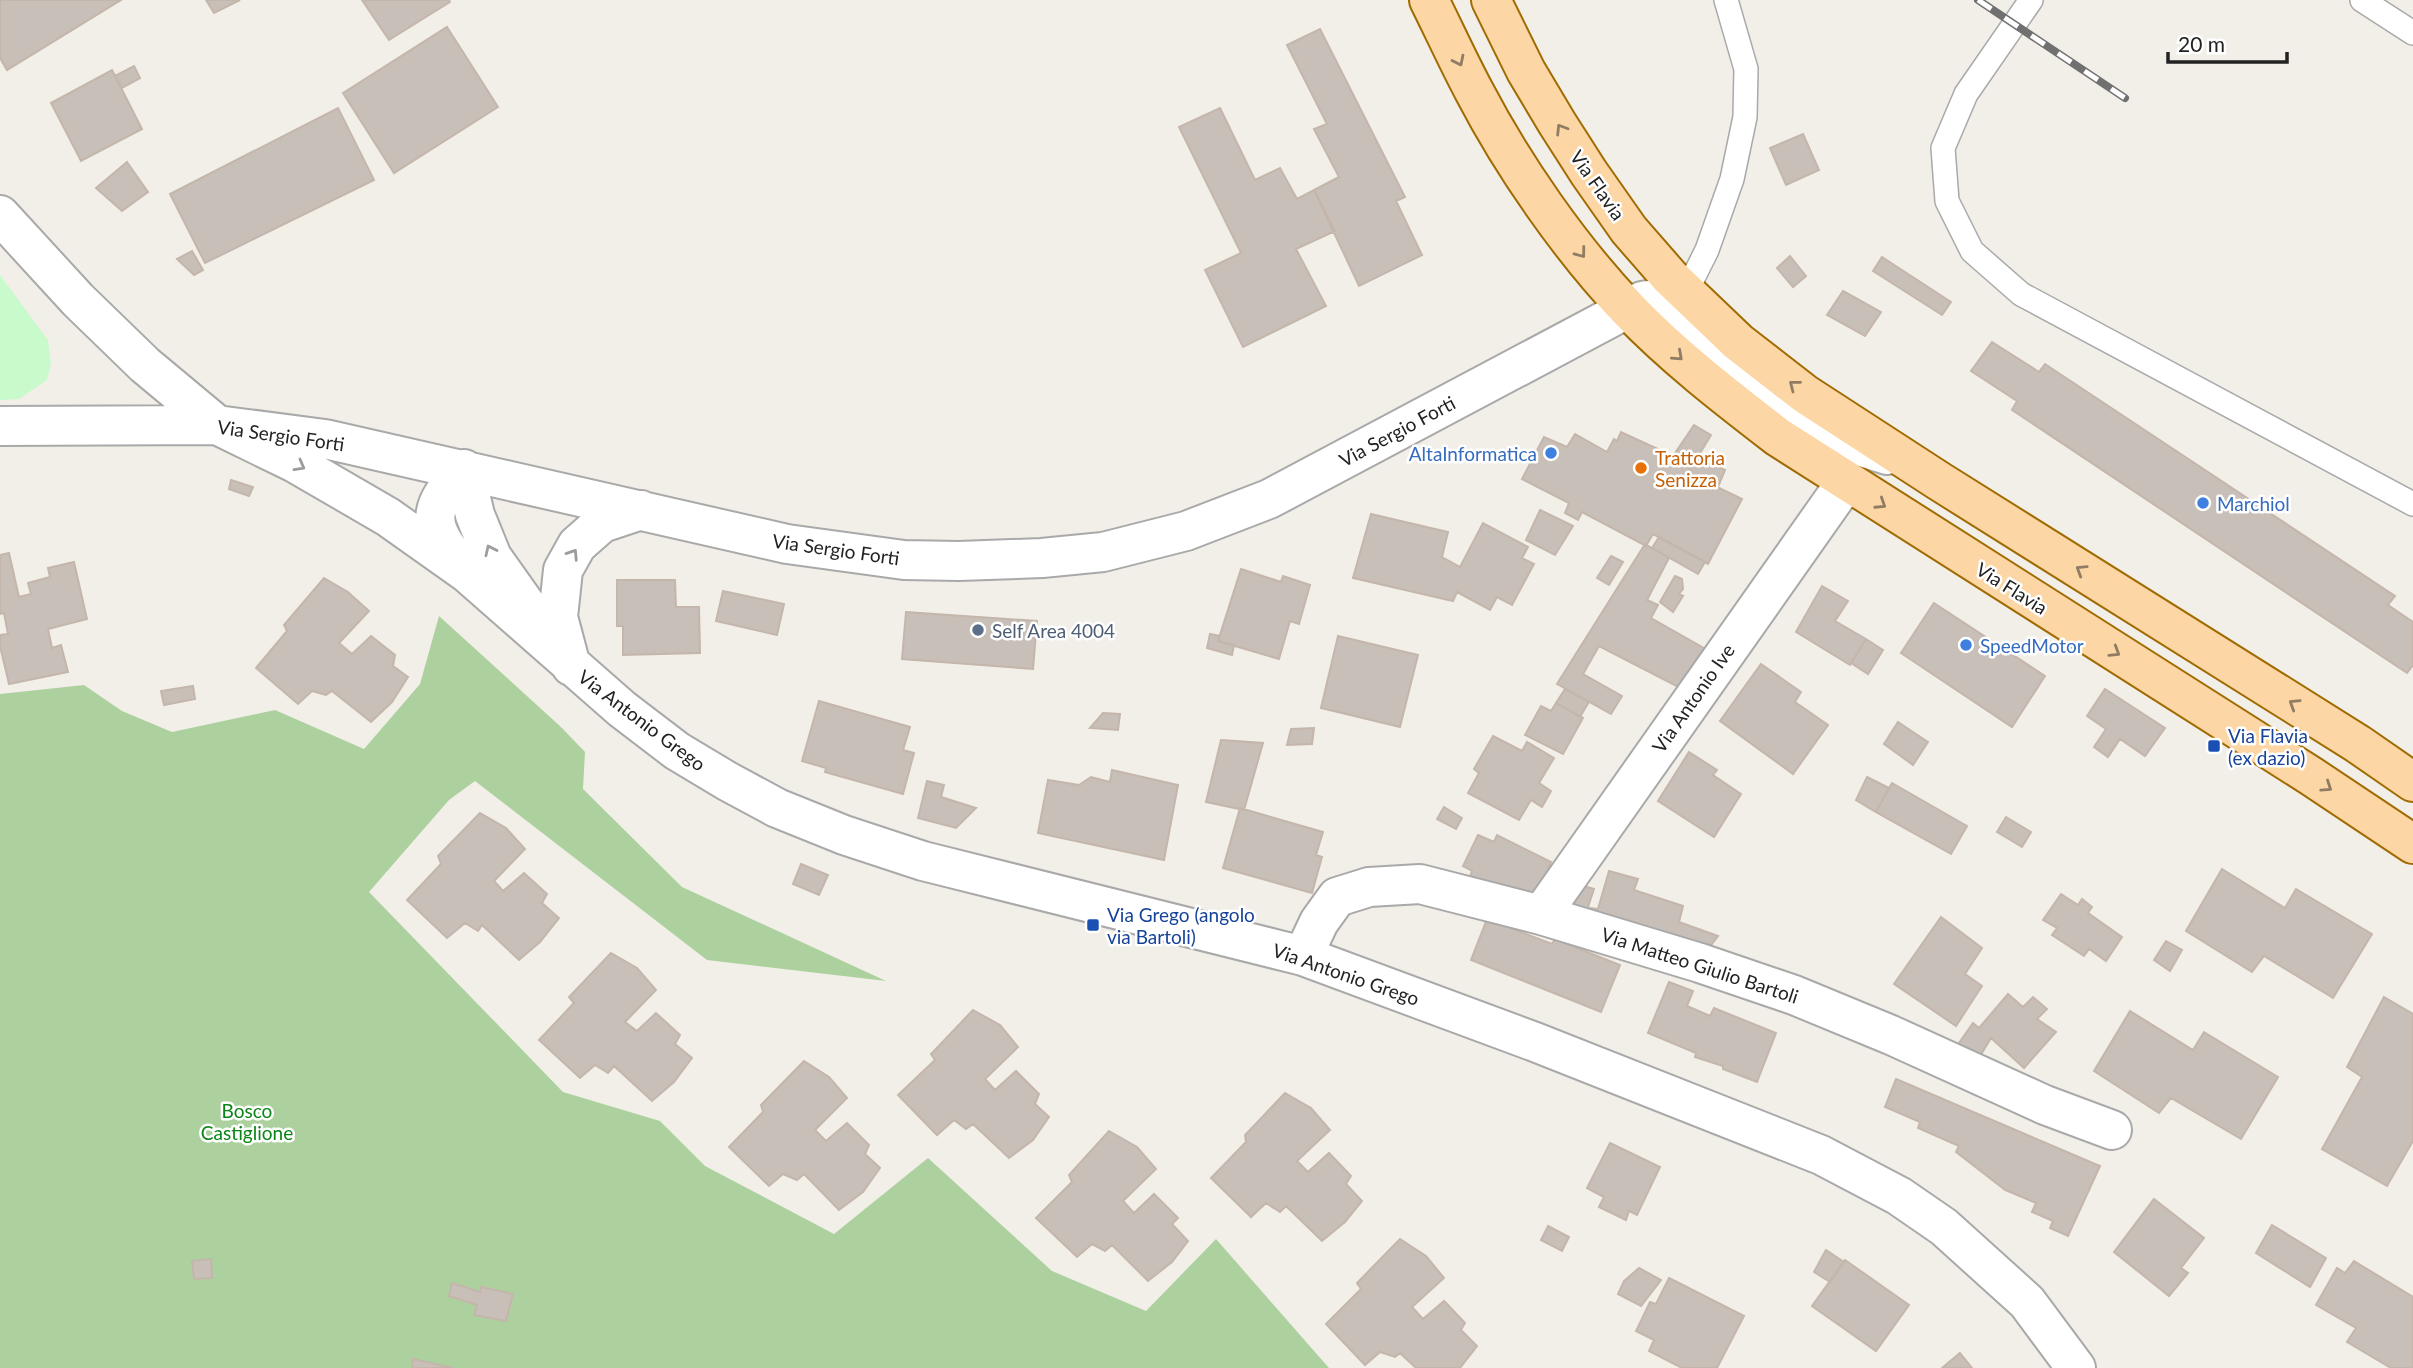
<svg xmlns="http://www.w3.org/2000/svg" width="2413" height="1368" viewBox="0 0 2413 1368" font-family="Lato,sans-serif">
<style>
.forest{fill:#add19e}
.park{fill:#c8facc}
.building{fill:#c7bfb8;stroke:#c4b6ab;stroke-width:2}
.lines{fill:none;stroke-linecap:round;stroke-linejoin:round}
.lane-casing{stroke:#a9a9a9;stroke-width:26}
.street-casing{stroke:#a9a9a9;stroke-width:42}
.primary-casing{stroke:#a06b00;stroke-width:42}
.lane{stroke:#fff;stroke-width:23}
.street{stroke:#fff;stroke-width:38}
.primary{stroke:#fcd6a4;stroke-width:38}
.rail-casing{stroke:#707070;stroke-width:8}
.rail{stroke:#fff;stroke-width:5;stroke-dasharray:16;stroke-linecap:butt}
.oneway{stroke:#8f7c63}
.oneway2{stroke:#9c9c9c}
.shop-dot{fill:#3f7fe0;stroke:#fff;stroke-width:2.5}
.food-dot{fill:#e8710a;stroke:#fff;stroke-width:2.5}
.service-dot{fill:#5c6f8a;stroke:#fff;stroke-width:2.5}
.transit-dot{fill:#1a4fb4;stroke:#fff;stroke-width:2.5}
.labels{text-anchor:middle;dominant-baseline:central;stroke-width:5;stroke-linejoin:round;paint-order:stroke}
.street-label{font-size:19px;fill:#222;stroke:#fff}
.shop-label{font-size:19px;fill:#366cbe;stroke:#fff;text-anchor:start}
.food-label{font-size:19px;fill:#c56008;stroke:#fff;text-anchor:start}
.service-label{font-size:19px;fill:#4e5e75;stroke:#fff;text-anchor:start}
.transit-label{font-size:19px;fill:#164399;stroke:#fff;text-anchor:start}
.park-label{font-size:19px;fill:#0c8416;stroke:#fff}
</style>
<rect width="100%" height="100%" fill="#f2efe9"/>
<path class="forest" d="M439 616 561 727 585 752 583 789 682 887 886 981 707 960 475 781 449 800 369 892 563 1092 660 1121 705 1166 834 1234 928 1158 1052 1271 1146 1311 1216 1239 1329 1368H0V694L84 685 122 711 172 732 275 710 364 749 420 684Z"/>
<path class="park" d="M0 275 48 340 51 363 47 380 19 399 0 400Z"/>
<path class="building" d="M0 0H121L7 70 0 58Z
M206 0H240L214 13Z
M362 0H449L450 2 389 40Z
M447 27 498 107 394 173 343 93Z
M1320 29 1405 197 1396 201 1422 255 1359 286 1314 190 1339 177 1314 129 1327 124 1287 45Z
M134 66 140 78 122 88 115 76Z
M112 70 142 129 81 161 51 103Z
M338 108 374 180 205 263 170 194Z
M1220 108 1255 180 1280 168 1297 199 1314 190 1335 231 1296 249 1326 306 1243 347 1205 270 1241 253 1179 127Z
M1803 134 1819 170 1786 185 1770 148Z
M127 162 148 192 122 211 96 188Z
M192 251 203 270 194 275 177 259Z
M1790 256 1806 276 1793 287 1777 268Z
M1882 257 1951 302 1942 315 1873 271Z
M1843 291 1881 312 1865 336 1827 315Z
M1992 342 2039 372 2045 364 2395 596 2388 605 2413 622V665L2407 673 2012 410 2017 401 1971 371Z
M1694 425 1711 435 1688 473 1742 499 1708 564 1653 534 1646 546 1582 512 1578 520 1565 513 1569 503 1522 479 1544 437 1567 447 1575 434 1607 452 1614 439 1617 441 1621 432 1673 456Z
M1697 457 1725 470 1718 487 1688 473Z
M231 480 253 487 249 496 229 489Z
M1540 510 1573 526 1555 555 1526 540Z
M1371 514 1448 532 1442 557 1460 567 1483 523 1528 547 1522 558 1534 564 1512 605 1497 597 1490 610 1457 592 1453 601 1353 578Z
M1659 537 1705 562 1698 574 1652 548Z
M1645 544 1669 558 1647 600 1658 605 1651 618 1711 652 1688 692 1599 646 1583 674 1622 696 1611 714 1557 684Z
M9 553 19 597 31 594 28 583 50 577 48 568 74 562 87 619 48 629 52 648 61 645 68 672 9 684 0 646V635L8 634 4 613 0 614V555Z
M1611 556 1623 562 1609 585 1597 578Z
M1241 569 1281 582 1283 576 1310 585 1299 624 1290 621 1279 659 1218 641Z
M1675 576 1682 579 1683 589 1679 594 1683 596 1673 612 1660 602Z
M324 578 348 592 369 611 339 643 352 654 371 636 395 655 393 666 408 677 392 702 371 722 332 691 326 695 312 691 298 704 256 668 287 631 284 625Z
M617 580H675L676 607H699L700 653 623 655V626H617Z
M1822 586 1848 601 1835 621 1866 639 1850 665 1796 632Z
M723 591 784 604 777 635 716 621Z
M1934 603 2045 676 2012 727 1901 653Z
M906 612 1037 621 1033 669 902 659Z
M1210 634 1220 636 1218 641 1234 645 1232 655 1207 648Z
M1338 636 1418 655 1400 727 1321 708Z
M1866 639 1883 650 1868 674 1851 663Z
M1761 664 1801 692 1795 702 1828 725 1793 774 1720 721Z
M193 686 195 699 164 705 161 691Z
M1565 689 1589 702 1580 717 1556 703Z
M2105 689 2165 728 2145 756 2120 739 2108 757 2094 747 2106 729 2087 716Z
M819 701 910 727 903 750 914 753 903 794 825 772 826 768 802 761Z
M1556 703 1583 718 1563 754 1525 735 1541 706 1551 711Z
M1103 713 1120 714 1118 730 1090 728Z
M1898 722 1928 742 1913 765 1884 744Z
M1314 728 1312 744 1287 745 1291 729Z
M1493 736 1522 751 1527 742 1554 758 1539 783 1551 791 1542 807 1531 800 1519 820 1468 793 1479 773 1474 769Z
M1221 740 1263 743 1244 810 1206 802Z
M1689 752 1717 770 1713 775 1741 794 1714 837 1658 801Z
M1112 770 1178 785 1164 860 1038 833 1048 780 1079 785 1091 777 1110 782Z
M1867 777 1889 788 1876 812 1856 800Z
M927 781 944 785 941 797 976 808 956 828 918 818Z
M1892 783 1967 826 1951 854 1876 812Z
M1444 807 1462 818 1456 829 1437 819Z
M1240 808 1323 832 1316 855 1322 857 1312 893 1223 868Z
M480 813 506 828 525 849 494 881 503 891 524 873 547 894 542 903 559 918 540 942 519 960 482 925 478 931 465 923 447 938 407 900 441 864 438 856Z
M2006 817 2031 832 2022 847 1997 832Z
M1478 835 1494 842 1497 835 1551 862 1548 869 1551 871 1537 901 1468 882 1472 871 1463 866Z
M801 864 828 875 819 895 793 884Z
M2222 869 2285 908 2296 889 2372 934 2333 998 2264 956 2252 972 2186 931Z
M1609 871 1638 879 1634 890 1683 906 1679 922 1718 936 1705 953 1588 919 1590 908 1598 909Z
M1577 884 1594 889 1585 916 1559 909Z
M2061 894 2078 905 2082 899 2092 907 2088 913 2122 937 2106 961 2089 949 2084 956 2052 935 2057 928 2043 920Z
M1941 917 1982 948 1965 974 1982 986 1956 1026 1894 984Z
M1487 919 1552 944 1555 939 1620 965 1601 1012 1471 960Z
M2166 941 2182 950 2170 971 2154 960Z
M611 953 637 968 656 990 625 1022 637 1031 656 1013 680 1035 675 1044 692 1058 674 1082 652 1101 614 1066 608 1073 595 1065 580 1078 539 1040 574 1003 569 997Z
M1669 982 1693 991 1687 1006 1710 1016 1714 1008 1776 1033 1757 1082 1723 1069V1066L1695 1057 1696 1053 1648 1033Z
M2008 994 2023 1007 2033 997 2047 1009 2037 1019 2056 1032 2024 1068 1991 1038 1976 1063 1952 1053 1973 1023 1979 1028Z
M2384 997 2413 1014V1141L2387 1186 2322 1149 2362 1077 2347 1067Z
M973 1010 1000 1025 1018 1047 985 1079 995 1090 1016 1071 1039 1094 1035 1104 1049 1117 1033 1140 1009 1158 973 1124 966 1129 954 1120 937 1135 898 1095 935 1060 931 1054Z
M2130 1011 2193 1050 2204 1032 2278 1077 2241 1139 2171 1098 2159 1113 2094 1071Z
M804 1061 829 1077 847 1098 815 1130 826 1141 847 1123 869 1145 865 1154 880 1168 863 1192 839 1210 804 1174 797 1180 783 1174 769 1186 729 1147 763 1112 761 1105Z
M1896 1079 2100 1166 2068 1236 2050 1228 2053 1221 2032 1212 2036 1203 2005 1190 1956 1152 1959 1146 1918 1128 1920 1122 1885 1107Z
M1285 1093 1311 1108 1330 1130 1297 1161 1308 1172 1329 1153 1351 1176 1346 1184 1362 1201 1345 1222 1322 1241 1286 1206 1280 1212 1266 1203 1251 1217 1211 1178 1246 1142 1245 1135Z
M1109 1131 1137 1147 1156 1169 1123 1201 1134 1213 1154 1194 1178 1218 1172 1224 1188 1241 1172 1262 1148 1281 1112 1245 1105 1251 1092 1244 1077 1257 1036 1218 1072 1182 1069 1175Z
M1610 1143 1660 1167 1637 1215 1629 1211 1626 1220 1599 1207 1604 1197 1587 1188Z
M2154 1199 2204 1238 2181 1268 2188 1273 2169 1296 2114 1252Z
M2272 1225 2326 1258 2310 1287 2256 1253Z
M1548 1226 1569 1237 1562 1251 1541 1240Z
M1400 1239 1426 1256 1444 1278 1412 1307 1423 1319 1444 1301 1465 1323 1461 1330 1477 1346 1460 1368H1416L1400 1353 1395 1357 1380 1352 1365 1365 1326 1324 1361 1289 1357 1283Z
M1826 1250 1844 1262 1830 1282 1814 1272Z
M211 1259 212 1278 194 1279 192 1261Z
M1845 1260 1909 1305 1876 1351 1812 1306Z
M2354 1261 2413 1297V1368H2391L2347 1342 2356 1328 2316 1305 2337 1268 2345 1273Z
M1639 1268 1661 1280 1641 1306 1618 1294 1624 1281Z
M1669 1278 1744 1316 1717 1368H1682L1649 1351 1654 1340 1636 1331 1650 1302 1656 1304Z
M452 1283 480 1292 481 1287 513 1294 506 1321 474 1315 477 1305 449 1296Z
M1960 1353 1972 1368H1942Z
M413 1359 453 1368H412Z"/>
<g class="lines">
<g class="lane-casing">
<path id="lane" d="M2031 0 1966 94 1943 148 1947 201 1972 251 2021 294 2413 504
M2362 0 2413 33
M1686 292 1707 250 1732 179 1745 117 1746 69 1726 0"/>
</g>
<g class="street-casing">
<path id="street" d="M0 215 78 300 145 365 217 425 295 463 388 517 467 573 622 709 677 751 727 781 777 808 844 835 923 861 1303 956 1535 1042 1821 1155 1899 1196 1944 1227 2027 1302 2076 1368
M0 426 217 425 325 439 787 544 904 560 959 561 1042 558 1103 552 1186 531 1269 499 1642 301C1667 294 1689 329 1705 345 1735 374 1771 403 1807 425 1831 439 1860 446 1887 455
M464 469 475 515 492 557 526 605
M458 562C424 522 430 506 464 469
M571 666 558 617 563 570 577 545 602 523 641 510
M1541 915 1846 482
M1303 956 1319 922 1337 897 1369 887 1420 884 1541 915 1700 963 1794 995 1891 1035 2045 1105 2112 1130"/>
</g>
<g class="primary-casing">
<path id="primary" d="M1429 0C1444 30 1458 61 1474 91 1513 166 1570 248 1628 309 1673 356 1726 397 1778 437L2311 776 2413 844
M1491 0 1526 71 1557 123 1589 173 1629 230 1670 277 1738 342 1805 394 1939 481 2358 744 2413 782"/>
</g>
<use href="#lane" class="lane"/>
<use href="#street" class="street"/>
<use href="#primary" class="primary"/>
<g class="rail-casing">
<path id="rail" d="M1978 0 2125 98"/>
</g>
<use href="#rail" class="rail"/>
</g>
<defs><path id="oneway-chevron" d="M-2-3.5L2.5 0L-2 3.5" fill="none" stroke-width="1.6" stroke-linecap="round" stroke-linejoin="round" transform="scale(1.75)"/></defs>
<g class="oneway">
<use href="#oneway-chevron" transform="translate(1459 61) rotate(64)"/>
<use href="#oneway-chevron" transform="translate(1561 129) rotate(-122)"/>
<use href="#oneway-chevron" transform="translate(1581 253) rotate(53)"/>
<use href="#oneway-chevron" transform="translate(1678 356) rotate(42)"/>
<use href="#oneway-chevron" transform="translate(1794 385) rotate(-142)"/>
<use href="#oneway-chevron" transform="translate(1881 504) rotate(33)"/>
<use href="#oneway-chevron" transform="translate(2081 570) rotate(-148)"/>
<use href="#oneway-chevron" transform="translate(2115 652) rotate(32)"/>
<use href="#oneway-chevron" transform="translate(2294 704) rotate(-148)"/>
<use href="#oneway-chevron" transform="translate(2327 787) rotate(34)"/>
</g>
<g class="oneway2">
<use href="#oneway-chevron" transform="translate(300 466) rotate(29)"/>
<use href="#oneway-chevron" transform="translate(490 550) rotate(-115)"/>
<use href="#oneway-chevron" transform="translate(573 554) rotate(-57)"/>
</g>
<g class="shop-dot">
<circle cx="1551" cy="453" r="7"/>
<circle cx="2203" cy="503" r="7"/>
<circle cx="1966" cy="645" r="7"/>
</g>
<circle class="food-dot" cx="1641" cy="468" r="7"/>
<circle class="service-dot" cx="978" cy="630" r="7"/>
<g class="transit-dot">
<rect x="2207" y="739" width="14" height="14" rx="3.5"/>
<rect x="1086" y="918" width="14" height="14" rx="3.5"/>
</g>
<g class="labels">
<g class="street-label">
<text transform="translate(1598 185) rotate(55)">Via Flavia</text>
<text transform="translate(1397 431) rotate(-28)">Via Sergio Forti</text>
<text transform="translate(281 435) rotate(8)">Via Sergio Forti</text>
<text transform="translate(836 549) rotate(8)">Via Sergio Forti</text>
<text transform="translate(2012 588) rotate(32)">Via Flavia</text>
<text transform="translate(1693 698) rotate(-55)">Via Antonio Ive</text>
<text transform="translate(642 720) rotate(37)">Via Antonio Grego</text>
<text transform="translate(1700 965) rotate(18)">Via Matteo Giulio Bartoli</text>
<text transform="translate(1346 974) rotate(19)">Via Antonio Grego</text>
</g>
<g class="shop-label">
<text x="1537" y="453" text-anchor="end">AltaInformatica</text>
<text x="2217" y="503">Marchiol</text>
<text x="1980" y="645">SpeedMotor</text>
</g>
<g class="food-label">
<text x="1655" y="457">Trattoria<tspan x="1655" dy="22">Senizza</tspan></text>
</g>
<g class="service-label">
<text x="992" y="630">Self Area 4004</text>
</g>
<g class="transit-label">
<text x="2228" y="735">Via Flavia<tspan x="2228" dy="22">(ex dazio)</tspan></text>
<text x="1107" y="914">Via Grego (angolo<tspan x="1107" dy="22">via Bartoli)</tspan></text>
</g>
<g class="park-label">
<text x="247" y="1110">Bosco<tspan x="247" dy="22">Castiglione</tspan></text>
</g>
</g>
<path d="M2168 52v10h119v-10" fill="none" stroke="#222222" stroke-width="3.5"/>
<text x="2178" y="52" font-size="21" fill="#222222" stroke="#ffffff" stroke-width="5" paint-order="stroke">20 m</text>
</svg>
